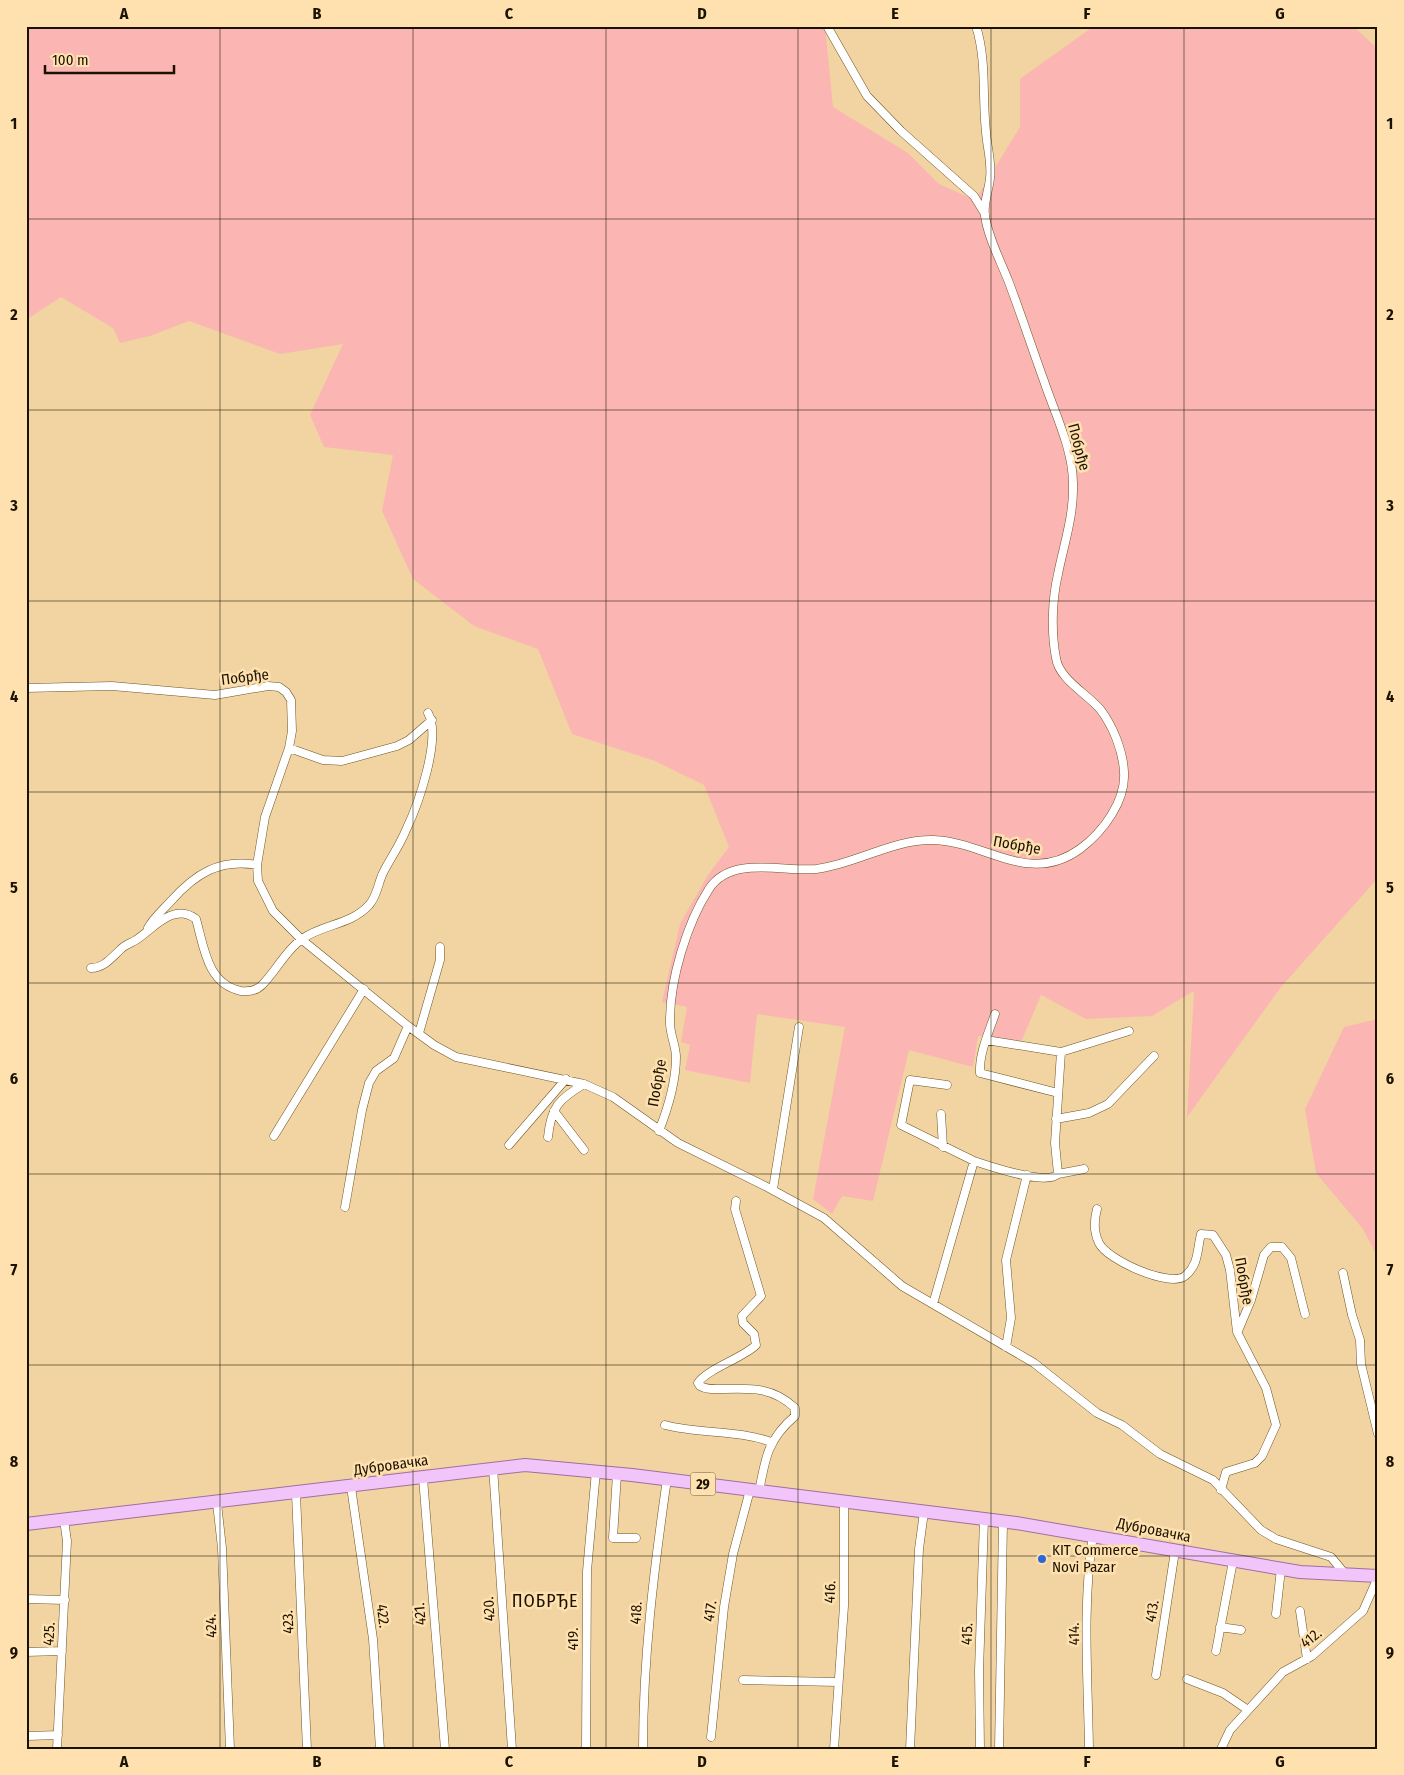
<svg xmlns="http://www.w3.org/2000/svg" width="1404" height="1775" viewBox="0 0 1404 1775" font-family="'Fira Sans Condensed',sans-serif">
<style>
.green{fill:#fbb6b3}
.lines{fill:none;stroke-linecap:round;stroke-linejoin:round}
.street-casing{stroke:#6e5525;stroke-width:9}
.primary-casing{stroke:#a26da1;stroke-width:14}
.street{stroke:#fff;stroke-width:8}
.primary{stroke:#f2c5fa;stroke-width:12}
.grid{fill:none;stroke:#1c1201;stroke-width:1;stroke-opacity:0.55}
.poi-dot{fill:#2d67d5;stroke:#fee1ae;stroke-width:2}
.labels{text-anchor:middle;dominant-baseline:central;stroke-width:5;stroke-linejoin:round;paint-order:stroke}
.shield{fill:#fee1ae;stroke:#605035;stroke-width:1}
.shield-label{font-size:14px;font-weight:bold;fill:#1c1201}
.street-label{font-size:15px;fill:#1c1201;stroke:#fee1ae}
.poi-label{font-size:15px;fill:#1c1201;stroke:#fee1ae;text-anchor:start}
.quarter-label{font-size:18px;letter-spacing:1px;fill:#1c1201;stroke:#fee1ae}
.neatline{fill:none;stroke:#1c1201;stroke-width:2}
.grid-label{font-size:16px;text-anchor:middle;font-weight:bold;fill:#1c1201}
</style>
<rect width="100%" height="100%" fill="#f1d4a1"/>
<path class="green" d="M26 26H825L833 107 908 153 939 184 975 200 1020 127V79L1094 26H1353L1378 49V878L1281 987 1187 1117 1194 991 1152 1016 1086 1019 1041 995 1021 1042 978 1036 973 1067 909 1050 873 1201 842 1196 832 1214 813 1199 845 1027 757 1014 750 1083 685 1070 690 1045 681 1042 687 1007 662 1002 680 924 708 875 729 847 704 785 655 761 572 734 538 649 474 626 413 579 382 511 393 455 324 447 310 415 343 344 280 354 189 321 150 336 120 343 113 328 61 297 26 320Z
M1378 1019V1258L1363 1229 1316 1173 1305 1109 1344 1027Z"/>
<g class="lines">
<g class="street-casing">
<path id="street" d="M827 26 867 96 901 131 974 196 985 214
M26 688 112 686 215 695 268 686 279 687 286 692 291 700 292 731 289 748 265 817 257 865 258 881 273 911 301 939 408 1026 434 1045 456 1057 584 1084 613 1097 678 1143 767 1187 824 1218 902 1286 1034 1363 1097 1413 1122 1425 1160 1454 1213 1480 1261 1530 1276 1539 1331 1557 1346 1575
M289 748 323 760 342 761 397 746 409 740 432 720
M148 928C154 917 163 910 171 901 195 874 220 858 257 865
M91 968C104 968 111 958 120 950 124 945 131 943 136 940 154 928 174 902 196 919 204 947 207 984 241 991 249 992 257 990 262 985 276 971 286 950 302 939 323 924 351 925 369 905 377 897 378 883 383 873 390 859 400 845 406 830 418 805 442 738 428 713
M995 1014C989 1032 979 1053 980 1073L1058 1093
M419 1033 440 960V947
M986 1040 1061 1052 1129 1031
M947 1085 910 1080 901 1125 974 1161
M554 1111 584 1150
M941 1114 943 1147
M1056 1119 1089 1113 1108 1104 1154 1056
M659 1131C668 1108 676 1083 676 1057 676 1045 669 1033 670 1020 670 979 687 923 709 889 731 855 782 872 816 869 857 864 892 839 934 840 986 842 1029 886 1080 849 1103 832 1126 801 1124 772 1123 751 1113 726 1100 709 1086 693 1059 679 1056 658 1051 632 1052 600 1058 574 1064 544 1074 515 1073 484 1073 449 1055 414 1044 381 1032 348 1021 314 1008 280 1000 260 988 237 985 216 983 203 989 190 990 178 992 163 987 147 986 132 982 97 987 61 976 26
M274 1136 364 989
M548 1137C551 1107 559 1099 584 1084
M509 1145 566 1079
M1058 1174 1084 1169
M773 1189 799 1027
M736 1201 735 1209 761 1296 742 1316 743 1323 754 1334 756 1345C743 1358 707 1369 698 1383L700 1386C707 1390 714 1389 723 1389 751 1388 773 1387 795 1408V1416C768 1439 765 1458 759 1492
M345 1207 362 1110 369 1083 376 1071 394 1058 408 1026
M1097 1209C1094 1220 1094 1233 1099 1243 1107 1260 1170 1288 1185 1276 1199 1265 1197 1249 1201 1234L1213 1235 1226 1255 1230 1270 1237 1332 1266 1388 1276 1425 1262 1456 1255 1463 1226 1472 1221 1490
M1343 1273 1352 1315 1360 1340 1361 1364 1378 1434
M933 1304 974 1161C990 1166 1046 1186 1058 1174L1055 1143 1061 1052
M1238 1331 1251 1300 1264 1255 1271 1247H1282L1291 1258 1305 1314
M1006 1347 1011 1318 1006 1260 1027 1175
M665 1425C699 1434 740 1430 771 1442
M493 1467 512 1749
M617 1474 613 1538H636
M423 1478 445 1749
M351 1487 373 1639 380 1749
M296 1494 307 1749
M217 1503 222 1548 230 1749
M26 1599 65 1600
M1300 1611 1307 1659
M1276 1614 1281 1569
M1220 1627 1241 1630
M1216 1651 1233 1561
M26 1652 62 1651
M1156 1675 1175 1551
M1187 1679 1223 1693 1248 1710
M743 1680 838 1682
M28 1736 58 1735
M711 1737 724 1607 733 1554 750 1490
M57 1749 67 1541 64 1520
M586 1749 587 1571 596 1471
M643 1749C643 1658 654 1569 667 1479
M834 1749 844 1606V1502
M910 1749 919 1549 924 1512
M980 1749 979 1671 984 1519
M999 1749 1003 1522
M1089 1749C1088 1678 1082 1605 1093 1535
M1221 1749 1230 1730 1283 1672 1312 1656 1363 1611 1378 1577"/>
</g>
<g class="primary-casing">
<path id="primary" d="M26 1524 525 1465 632 1475 1016 1523 1300 1572 1378 1576"/>
</g>
<use href="#street" class="street"/>
<use href="#primary" class="primary"/>
</g>
<path class="grid" d="M220 26V1749M413 26V1749M606 26V1749M798 26V1749M991 26V1749M1184 26V1749M26 219H1378M26 410H1378M26 601H1378M26 792H1378M26 983H1378M26 1174H1378M26 1365H1378M26 1556H1378"/>
<circle class="poi-dot" cx="1042" cy="1559" r="5"/>
<g class="labels">
<rect class="shield" x="690.5" y="1472.5" width="25" height="23" rx="4"/>
<g class="shield-label">
<text x="703" y="1484">29</text>
</g>
<g class="street-label">
<text transform="translate(1079 447) rotate(75)">Побрђе</text>
<text transform="translate(245 677) rotate(-7)">Побрђе</text>
<text transform="translate(1017 845) rotate(10)">Побрђе</text>
<text transform="translate(657 1083) rotate(-80)">Побрђе</text>
<text transform="translate(1244 1281) rotate(80)">Побрђе</text>
<text transform="translate(391 1465) rotate(-8)">Дубровачка</text>
<text transform="translate(1154 1530) rotate(11)">Дубровачка</text>
<text transform="translate(830 1592) rotate(-88)">416.</text>
<text transform="translate(489 1609) rotate(-94)">420.</text>
<text transform="translate(710 1611) rotate(-82)">417.</text>
<text transform="translate(1152 1611) rotate(-81)">413.</text>
<text transform="translate(636 1613) rotate(-86)">418.</text>
<text transform="translate(420 1614) rotate(-95)">421.</text>
<text transform="translate(383 1616) rotate(82)">422.</text>
<text transform="translate(288 1622) rotate(-93)">423.</text>
<text transform="translate(211 1626) rotate(-92)">424.</text>
<text transform="translate(49 1634) rotate(-87)">425.</text>
<text transform="translate(967 1634) rotate(-88)">415.</text>
<text transform="translate(1074 1634) rotate(-91)">414.</text>
<text transform="translate(1311 1638) rotate(-39)">412.</text>
<text transform="translate(573 1639) rotate(-90)">419.</text>
</g>
<g class="poi-label">
<text x="1052" y="1550">KIT Commerce<tspan x="1052" dy="17">Novi Pazar</tspan></text>
</g>
<g class="quarter-label">
<text x="545" y="1601">ПОБРЂЕ</text>
</g>
</g>
<rect width="1404" height="1775" fill="none" stroke="#fee1ae" stroke-width="55"/>
<path d="M45 65v8h129v-8" fill="none" stroke="#1c1201" stroke-width="2.5"/>
<text x="52" y="65" font-size="15" fill="#1c1201" stroke="#fee1ae" stroke-width="4" paint-order="stroke">100 m</text>
<rect x="28" y="28" width="1348" height="1720" class="neatline"/>
<g class="grid-label">
<text x="124" y="19">A</text>
<text x="317" y="19">B</text>
<text x="509" y="19">C</text>
<text x="702" y="19">D</text>
<text x="895" y="19">E</text>
<text x="1087" y="19">F</text>
<text x="1280" y="19">G</text>
<text x="14" y="129">1</text>
<text x="1390" y="129">1</text>
<text x="14" y="320">2</text>
<text x="1390" y="320">2</text>
<text x="14" y="511">3</text>
<text x="1390" y="511">3</text>
<text x="14" y="702">4</text>
<text x="1390" y="702">4</text>
<text x="14" y="893">5</text>
<text x="1390" y="893">5</text>
<text x="14" y="1084">6</text>
<text x="1390" y="1084">6</text>
<text x="14" y="1275">7</text>
<text x="1390" y="1275">7</text>
<text x="14" y="1467">8</text>
<text x="1390" y="1467">8</text>
<text x="14" y="1658">9</text>
<text x="1390" y="1658">9</text>
<text x="124" y="1767">A</text>
<text x="317" y="1767">B</text>
<text x="509" y="1767">C</text>
<text x="702" y="1767">D</text>
<text x="895" y="1767">E</text>
<text x="1087" y="1767">F</text>
<text x="1280" y="1767">G</text>
</g>
</svg>
